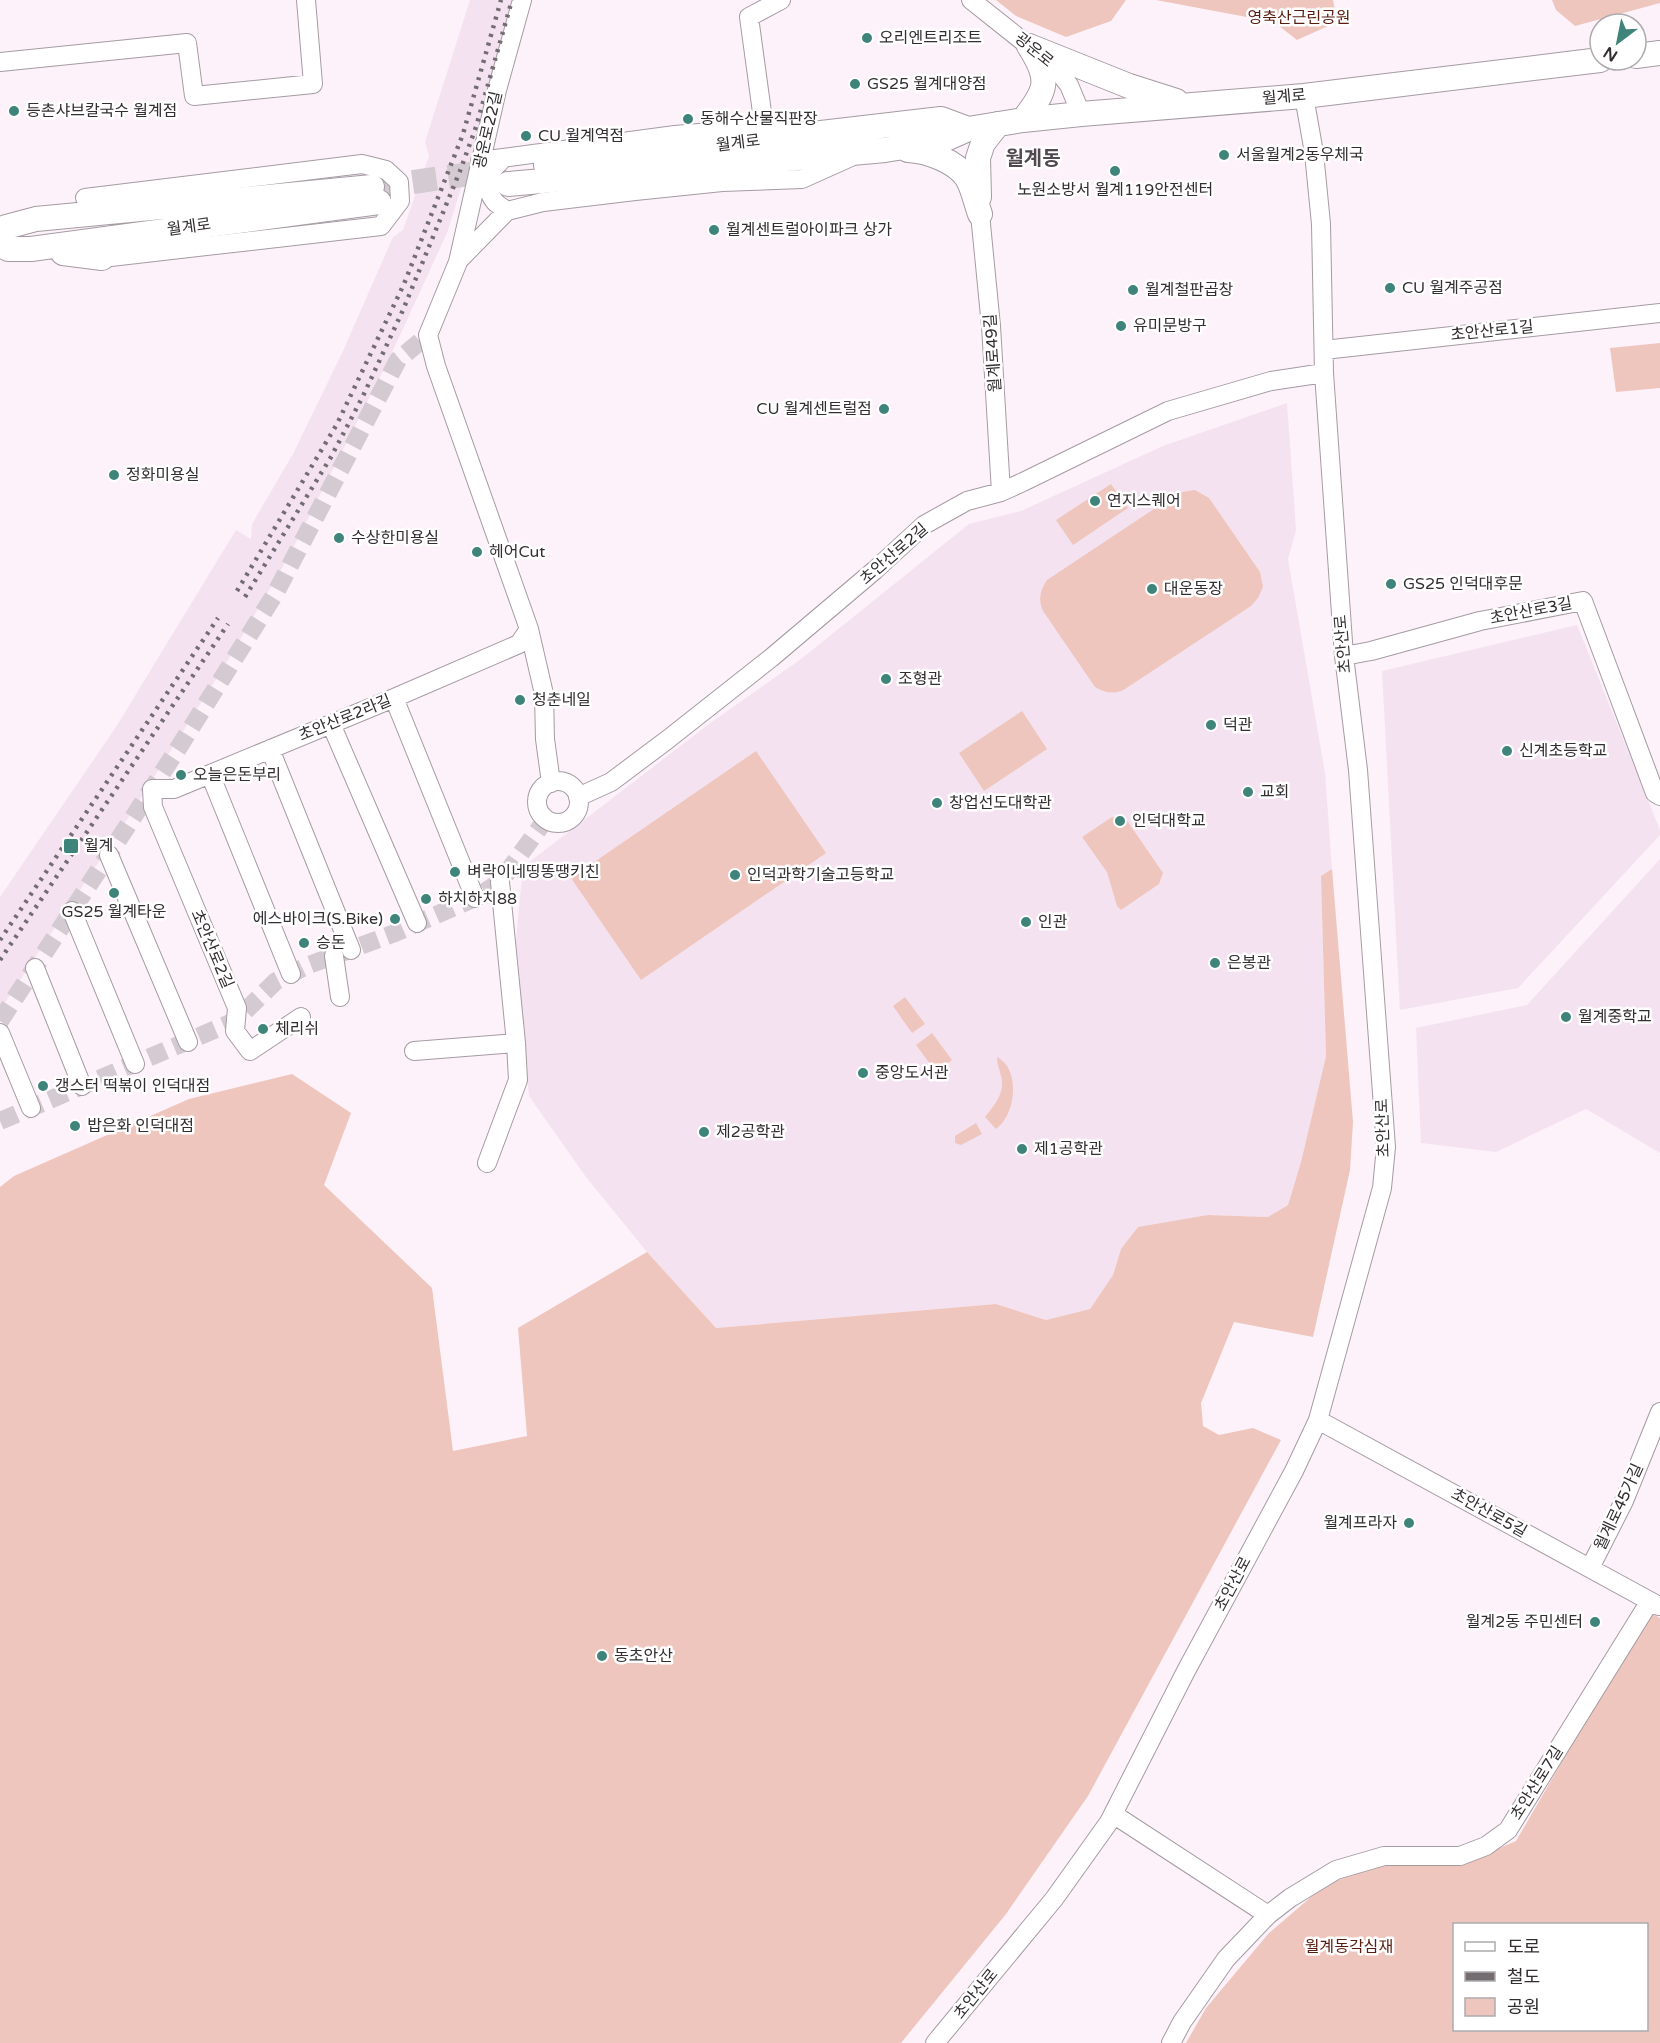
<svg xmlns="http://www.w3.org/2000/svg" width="1660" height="2043" viewBox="0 0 1660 2043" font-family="'Varela Round','Noto Sans KR',sans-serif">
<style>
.built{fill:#f4e2f0}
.green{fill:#efc6bd;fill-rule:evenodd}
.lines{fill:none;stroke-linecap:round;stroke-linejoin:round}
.minor-tunnel{stroke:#d4cad2;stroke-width:18;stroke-dasharray:18 9;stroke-linecap:butt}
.major-tunnel{stroke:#d4cad2;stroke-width:24;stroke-dasharray:24 12;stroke-linecap:butt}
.minor-casing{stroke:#a59ba3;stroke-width:20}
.major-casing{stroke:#a59ba3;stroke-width:26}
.minor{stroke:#fff;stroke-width:18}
.major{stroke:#fff;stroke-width:24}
.rail{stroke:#736d72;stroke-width:4.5;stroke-dasharray:3 6;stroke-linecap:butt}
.poi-dot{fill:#3f847a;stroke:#fff;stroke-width:2}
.labels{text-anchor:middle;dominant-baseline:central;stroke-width:5;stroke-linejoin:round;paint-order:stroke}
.park-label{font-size:16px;fill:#591d0f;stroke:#fff}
.poi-label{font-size:16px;fill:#322e31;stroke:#fff;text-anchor:start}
.street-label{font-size:16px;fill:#322e31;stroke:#fff}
.quarter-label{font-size:20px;font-weight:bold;fill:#51484f;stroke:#fff}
</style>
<rect width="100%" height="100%" fill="#fdf1fa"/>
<path class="built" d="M470 0H516L504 50 447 233 389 359 289 556 230 657 128 818 0 1010V897L116 727 236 530 251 539 252 524 293 454 343 351 393 237 403 230 429 156 425 142Z
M1287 403 1296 530 1288 559 1325 773 1332 869 1321 876 1326 1056 1301 1162 1288 1205 1268 1217 1208 1215 1121 1249 1113 1275 1090 1309 1046 1320 996 1304 716 1328 647 1252 586 1177 529 1096 515 950 523 867 709 724 801 659 969 524 1021 511 1163 446Z
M1577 625 1660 830V835L1518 988 1400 1010 1382 671Z
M1660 859V1153L1586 1109 1496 1152 1421 1143 1416 1028 1527 1005Z"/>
<path class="green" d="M996 0H1126L1111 21 1066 37 1016 16Z
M1156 0H1333L1337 22 1297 40 1274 22Z
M1552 0H1660V3L1575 26 1556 10Z
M1660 343V388L1616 392 1610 348Z
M1111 484 1128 508 1073 545 1056 520Z
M1195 490 1209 498 1260 572 1263 587 1258 598 1251 606 1125 689C1114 695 1105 693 1095 687L1043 611C1038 600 1040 590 1047 580L1172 497 1182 492Z
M1022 711 1047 749 984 791 959 753Z
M756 751 826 853 641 980 571 878Z
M1122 816 1126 819 1163 873 1159 884 1121 910 1117 906 1107 872 1082 837 1112 817Z
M1332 869 1353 1122 1350 1170 1313 1337 1234 1322 1201 1403 1203 1426 1219 1435 1253 1428 1281 1440 1088 1796 1006 1914 901 2043H0V1187L14 1176 189 1099 292 1074 351 1113 324 1185 432 1288 453 1451 527 1436 518 1328 647 1252 716 1328 996 1304 1046 1320 1090 1309 1113 1275 1121 1249 1138 1227 1208 1215 1268 1217 1288 1205 1301 1162 1326 1056 1321 876Z
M905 997 925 1024 912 1033 893 1006Z
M932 1033 952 1060 936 1072 916 1045Z
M997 1057C1021 1069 1016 1115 996 1129L985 1117C993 1106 1003 1097 1002 1081 1001 1073 997 1065 997 1057Z
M976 1123 982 1134 961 1145 955 1143V1136Z
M1649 1612 1660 1618V2043H1186L1206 2008 1269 1933 1325 1885 1372 1867 1410 1862H1467L1516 1841ZM1454 1924H1646V2030H1454Z"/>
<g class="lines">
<path class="minor-tunnel" d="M0 1021 179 747 275 594 398 360 428 335
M0 1121 235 1021 276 981 309 965 395 933 475 898 500 882 546 819"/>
<path class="major-tunnel" d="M377 187 506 169"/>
<g class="minor-casing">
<path id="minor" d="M522 0 497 90 458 262 428 335 436 366 529 629 544 694 545 739 551 783
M971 0 1054 66 1069 85 1081 114
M0 62 187 43 194 96 313 84 306 0
M764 127 749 17 781 0
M480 161 675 135 794 125
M500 162C488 171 484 189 495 202 498 205 503 208 507 211
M85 198 362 164 386 170 399 182 400 201 381 226 102 258
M980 214 991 326 1001 492
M459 260 507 211 543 202 635 191 722 182 802 179 851 157
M1324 350 1660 313
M1344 656 1371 651 1480 621 1583 601 1655 793 1660 796
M394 698 475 898
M331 724 417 923
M270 749 351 950
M210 774 291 974
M537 802a21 21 0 1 1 42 0a21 21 0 1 1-42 0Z
M578 797 611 782 667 740 771 658 875 570 924 525 967 501 1001 492 1023 482 1168 411 1271 381 1324 373
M109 855 188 1042
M72 911 135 1064
M334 956 340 997
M35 968 82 1086
M301 1017 250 1051 235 1031 237 1008 153 807 152 789H174L394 698 519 644 529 629
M0 1033 31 1108
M414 1051 516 1043
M487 1163 518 1080 516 1043 500 882
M1318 1420 1659 1606
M1590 1568 1624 1501 1660 1412
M1113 1814 1268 1915 1290 1898 1336 1870 1384 1856H1460L1486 1846 1508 1830 1650 1601
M935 2043 1054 1899 1109 1822 1186 1671 1294 1471 1318 1420 1382 1188 1386 1147 1358 770 1344 656 1324 373 1321 224 1314 153 1304 96
M1171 2043 1182 2022 1226 1959 1268 1915"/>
</g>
<g class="major-casing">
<path id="major" d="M1029 46 1129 86 1176 101
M1636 56 1660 53
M1023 120C1047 90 1051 80 1029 46
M908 150C927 151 956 161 967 178 973 188 976 203 980 214
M546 165 941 119 968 129
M508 184 885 150 941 141 968 129 1023 120 1081 114 1304 96 1600 60
M979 197 978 158 983 143 998 124
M0 233 6 227 36 219 372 187
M0 244 8 249H31L379 202
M63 253 102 258"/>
</g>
<use href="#minor" class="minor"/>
<use href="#major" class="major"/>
<path class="rail" d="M237 591 337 424 404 284 463 134 501 0
M245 597 331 457 363 396 403 310 460 171 476 127 512 0
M0 940 218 618
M0 960 228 624"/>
</g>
<g class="poi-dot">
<circle cx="867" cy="38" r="6"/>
<circle cx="855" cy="84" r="6"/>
<circle cx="14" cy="111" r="6"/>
<circle cx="688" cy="119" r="6"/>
<circle cx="526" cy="136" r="6"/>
<circle cx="1224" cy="155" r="6"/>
<circle cx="1115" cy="171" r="6"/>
<circle cx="714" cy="230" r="6"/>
<circle cx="1390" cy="288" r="6"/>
<circle cx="1133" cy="290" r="6"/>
<circle cx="1121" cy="326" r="6"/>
<circle cx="884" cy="409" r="6"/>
<circle cx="114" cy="475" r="6"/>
<circle cx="1095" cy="501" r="6"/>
<circle cx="339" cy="538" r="6"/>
<circle cx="477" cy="552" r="6"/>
<circle cx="1391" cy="584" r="6"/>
<circle cx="1152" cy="589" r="6"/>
<circle cx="886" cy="679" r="6"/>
<circle cx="520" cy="700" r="6"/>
<circle cx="1211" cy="725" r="6"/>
<circle cx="1507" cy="751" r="6"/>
<circle cx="181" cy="775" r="6"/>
<circle cx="1248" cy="792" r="6"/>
<circle cx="937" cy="803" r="6"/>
<circle cx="1120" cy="821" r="6"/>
<rect x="63" y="838" width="16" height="16" rx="3"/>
<circle cx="455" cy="872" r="6"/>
<circle cx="735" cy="875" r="6"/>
<circle cx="114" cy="893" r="6"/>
<circle cx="426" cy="899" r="6"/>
<circle cx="395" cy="919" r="6"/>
<circle cx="1026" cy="922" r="6"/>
<circle cx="304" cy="943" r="6"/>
<circle cx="1215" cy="963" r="6"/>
<circle cx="1566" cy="1017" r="6"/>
<circle cx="263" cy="1029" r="6"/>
<circle cx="863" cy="1073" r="6"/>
<circle cx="43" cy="1086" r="6"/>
<circle cx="75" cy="1126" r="6"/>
<circle cx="704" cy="1132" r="6"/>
<circle cx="1022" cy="1149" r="6"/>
<circle cx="1409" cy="1523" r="6"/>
<circle cx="1595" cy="1622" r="6"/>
<circle cx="602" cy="1656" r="6"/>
</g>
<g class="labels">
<g class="park-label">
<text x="1299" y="18">영축산근린공원</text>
<text x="1349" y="1947">월계동각심재</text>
</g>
<g class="poi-label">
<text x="879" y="38">오리엔트리조트</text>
<text x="867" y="84">GS25 월계대양점</text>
<text x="26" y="111">등촌샤브칼국수 월계점</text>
<text x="700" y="119">동해수산물직판장</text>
<text x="538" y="136">CU 월계역점</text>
<text x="1236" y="155">서울월계2동우체국</text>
<text x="1115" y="190" text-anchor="middle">노원소방서 월계119안전센터</text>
<text x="726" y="230">월계센트럴아이파크 상가</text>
<text x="1402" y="288">CU 월계주공점</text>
<text x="1145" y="290">월계철판곱창</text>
<text x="1133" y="326">유미문방구</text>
<text x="872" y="409" text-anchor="end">CU 월계센트럴점</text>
<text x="126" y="475">정화미용실</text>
<text x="1107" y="501">연지스퀘어</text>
<text x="351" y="538">수상한미용실</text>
<text x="489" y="552">헤어Cut</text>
<text x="1403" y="584">GS25 인덕대후문</text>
<text x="1164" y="589">대운동장</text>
<text x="898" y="679">조형관</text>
<text x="532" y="700">청춘네일</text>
<text x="1223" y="725">덕관</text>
<text x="1519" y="751">신계초등학교</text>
<text x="193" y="775">오늘은돈부리</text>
<text x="1260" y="792">교회</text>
<text x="949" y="803">창업선도대학관</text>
<text x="1132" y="821">인덕대학교</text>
<text x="84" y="846">월계</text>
<text x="467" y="872">벼락이네띵똥땡키친</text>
<text x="747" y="875">인덕과학기술고등학교</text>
<text x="438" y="899">하치하치88</text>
<text x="114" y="912" text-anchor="middle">GS25 월계타운</text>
<text x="383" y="919" text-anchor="end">에스바이크(S.Bike)</text>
<text x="1038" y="922">인관</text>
<text x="316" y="943">승돈</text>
<text x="1227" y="963">은봉관</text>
<text x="1578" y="1017">월계중학교</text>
<text x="275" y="1029">체리쉬</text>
<text x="875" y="1073">중앙도서관</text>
<text x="55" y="1086">갱스터 떡볶이 인덕대점</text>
<text x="87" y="1126">밥은화 인덕대점</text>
<text x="716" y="1132">제2공학관</text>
<text x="1034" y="1149">제1공학관</text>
<text x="1397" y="1523" text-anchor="end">월계프라자</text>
<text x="1583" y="1622" text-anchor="end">월계2동 주민센터</text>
<text x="614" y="1656">동초안산</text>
</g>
<g class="street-label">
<text transform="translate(1034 50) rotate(39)">광운로</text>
<text transform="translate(1284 97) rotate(-5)">월계로</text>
<text transform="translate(488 130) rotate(-77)">광운로22길</text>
<text transform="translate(738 143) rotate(-7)">월계로</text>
<text transform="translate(189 227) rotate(-8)">월계로</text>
<text transform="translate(1492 331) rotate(-6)">초안산로1길</text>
<text transform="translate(993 353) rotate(-94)">월계로49길</text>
<text transform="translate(894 554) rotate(-41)">초안산로2길</text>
<text transform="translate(1531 611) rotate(-11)">초안산로3길</text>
<text transform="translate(1343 644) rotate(-95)">초안산로</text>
<text transform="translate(345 718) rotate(-22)">초안산로2라길</text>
<text transform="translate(212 949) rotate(67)">초안산로2길</text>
<text transform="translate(1383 1128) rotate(-92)">초안산로</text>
<text transform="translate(1619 1507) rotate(-65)">월계로45가길</text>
<text transform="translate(1489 1513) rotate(29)">초안산로5길</text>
<text transform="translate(1233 1584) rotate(-62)">초안산로</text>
<text transform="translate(1537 1783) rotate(-58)">초안산로7길</text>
<text transform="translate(976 1994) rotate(-51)">초안산로</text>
</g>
<g class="quarter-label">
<text x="1033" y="159">월계동</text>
</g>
</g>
<rect x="1453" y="1923" width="195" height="108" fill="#ffffff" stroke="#adabad" stroke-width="1.5"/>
<rect x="1465" y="1942" width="30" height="9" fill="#ffffff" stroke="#adabad" stroke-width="1.5"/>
<text x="1507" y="1953" font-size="18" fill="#322e31">도로</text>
<rect x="1465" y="1972" width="30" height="9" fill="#736d72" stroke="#adabad" stroke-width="1.5"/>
<text x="1507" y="1983" font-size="18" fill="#322e31">철도</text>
<rect x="1465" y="1998" width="30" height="18" fill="#efc6bd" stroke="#adabad" stroke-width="1.5"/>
<text x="1507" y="2013" font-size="18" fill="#322e31">공원</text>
<g transform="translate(1618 42) rotate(212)"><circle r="28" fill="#ffffff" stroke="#adabad" stroke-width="1.5"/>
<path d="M0-4.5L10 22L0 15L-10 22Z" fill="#3f847a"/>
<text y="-9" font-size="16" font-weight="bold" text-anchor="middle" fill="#322e31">N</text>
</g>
</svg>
